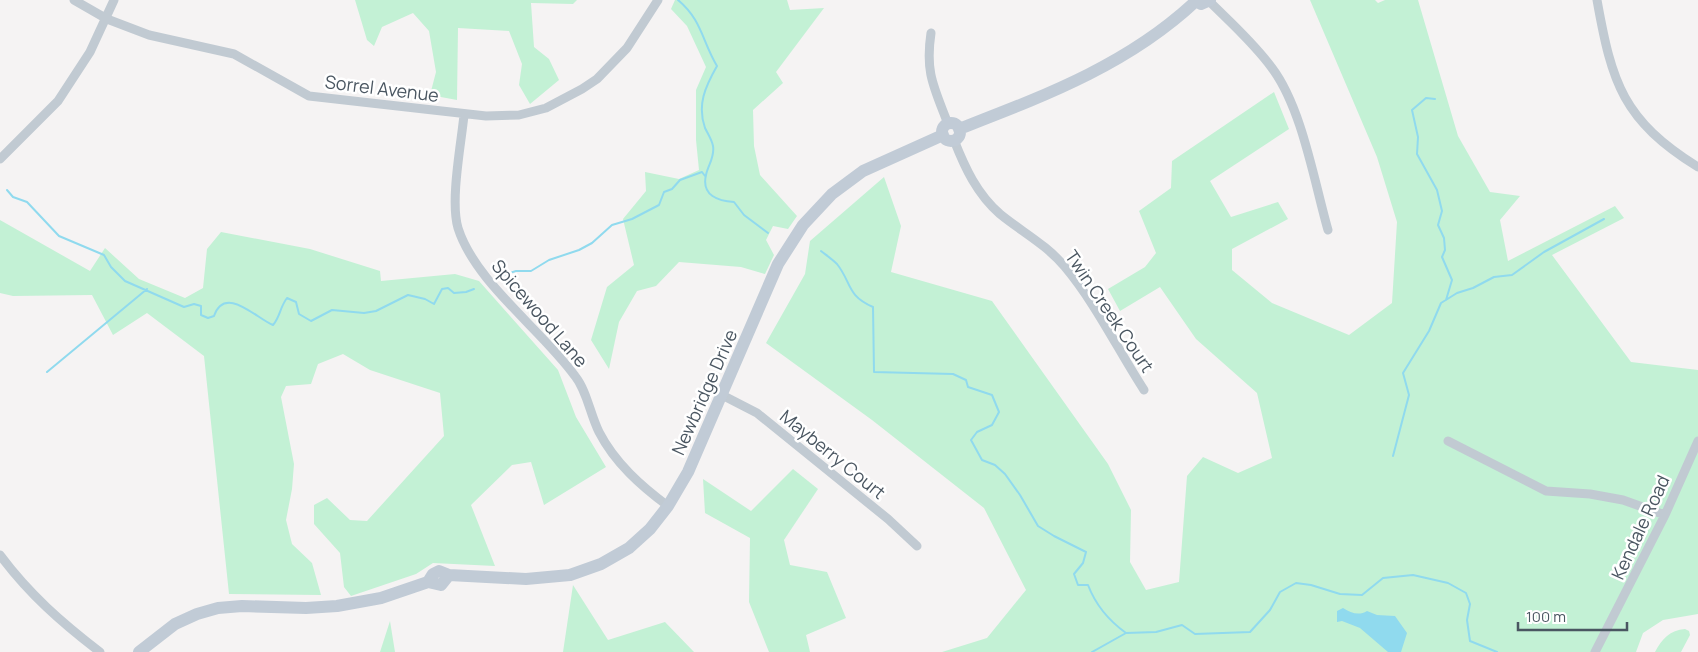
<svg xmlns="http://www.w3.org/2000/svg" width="1698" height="652" viewBox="0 0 1698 652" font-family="Manrope,sans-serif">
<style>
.green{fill:#c3f1d5}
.water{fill:#90daee}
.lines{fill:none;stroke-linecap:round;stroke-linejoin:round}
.stream{stroke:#90daee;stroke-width:2}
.street{stroke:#c1cad2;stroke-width:9}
.secondary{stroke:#c1cbd6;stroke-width:12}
.labels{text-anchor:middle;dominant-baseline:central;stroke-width:5;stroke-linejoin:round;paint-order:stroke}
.street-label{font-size:18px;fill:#4a5661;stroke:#fff}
</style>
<rect width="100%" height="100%" fill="#f5f3f3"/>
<path class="green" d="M355 0H577L573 4 531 3 534 47 549 59 559 80 530 104 519 85 522 64 509 31 458 28 457 100 430 95 436 72 429 31 413 13 382 27 374 46 367 40Z
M675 0H787L790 10 824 8 776 72 783 83 753 110 754 146 760 175 797 216 788 229 773 226 766 240 774 255 765 274 741 267 679 262 656 286 637 291 619 322 609 369 591 340 607 287 634 265 623 219 646 191 645 172 679 179 699 170 696 140V90L706 67 687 26 671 9Z
M1310 0H1375L1378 3 1385 0H1418L1458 136 1490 192 1520 196 1500 220 1508 261 1615 206 1624 218 1552 255 1631 362 1698 370V614L1663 620 1643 633 1636 652H942L987 638 1026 590 984 508 872 420 766 343 805 274 810 241 884 177 901 226 891 272 992 301 1108 464 1131 510 1130 562 1146 590 1179 582 1187 476 1203 457 1238 473 1272 458 1257 393 1196 339 1160 287 1120 311 1108 289 1145 267 1156 253 1139 211 1171 188 1172 161 1274 92 1289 129 1210 181 1231 217 1278 202 1288 219 1232 249V270L1272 303 1349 335 1392 303 1397 222 1377 157Z
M0 220 90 271 105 248 139 279 185 298 203 288 207 249 221 232 310 249 380 271 381 281 455 274 479 281 558 370 576 417 606 467 544 505 531 462 512 465 471 505 495 566 433 563 416 574 351 596 344 587 340 553 314 524V505L327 498 350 520 367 521 444 436 440 393 370 370 343 354 318 364 311 384 286 386 281 397 294 464 292 489 286 520 292 544 312 563 321 595 229 594 204 356 147 313 113 335 92 295 13 296 0 293Z
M793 469 818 489 784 540 790 565 827 572 846 618 806 635 810 652H769L749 602 750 538 705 513 703 479 751 511Z
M573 585 608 640 665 622 694 652H563Z
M390 621 395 652H380Z
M1685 629 1689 631 1690 635 1681 652H1655C1662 639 1670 630 1685 629Z"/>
<path class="water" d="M1343 608C1351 613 1359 616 1367 611L1377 615 1395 616 1407 633 1401 652H1388L1360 628 1342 621 1337 622V611Z"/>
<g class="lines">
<path class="stream" d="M678 0C702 20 702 41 717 66 705 87 697 105 705 128 708 134 712 140 713 146 715 157 708 165 706 175 701 196 719 201 734 202L744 215 768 233
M1435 99 1426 98 1412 110 1418 137 1417 154 1437 190 1442 211 1438 225 1444 238 1445 250 1442 257 1452 280 1446 300
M7 190 13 197 27 202 59 236 104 255 111 267 125 281 184 307 194 304 201 306V315L208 318 214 316C225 284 257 319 273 325 280 317 280 307 287 298L296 302 299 314 311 321 332 310 364 313 376 311 408 295 425 299 434 304 442 289 448 288 454 293 466 292 474 289
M821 251C826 255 832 259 837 264 852 283 846 295 873 307L874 372 953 374 966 380 968 387 992 395 999 412 992 425 977 432 971 440 982 460 995 465 1005 474 1020 495 1038 526 1054 536 1086 552 1083 563 1074 574 1078 585H1088C1096 606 1108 620 1126 633
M503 275 516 271H531L549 260 579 250 592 243 612 225 632 219 659 205 664 192 672 189 680 180 702 172 705 176
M47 372 147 289
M1393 456 1409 395 1403 373 1429 331 1441 303 1457 293 1473 288 1494 277 1512 275 1544 252 1604 219
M1092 652 1126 633 1156 632 1182 625 1195 634 1250 632 1270 610 1280 592 1296 583 1311 585 1340 594 1362 595 1383 578 1413 575 1448 583 1466 593 1470 604 1467 620 1470 641 1497 652"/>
<path class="street" d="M74 0 107 19 149 35 234 54 309 96 486 116 519 115 546 108 582 89 597 79 627 48 658 0
M1597 0C1612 84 1623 120 1698 167
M1209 1C1230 22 1254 43 1272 68 1302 108 1314 181 1328 230
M931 33C925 73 934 87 948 124
M464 115C461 145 450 201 458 228 475 282 541 329 575 376 587 391 590 414 599 432 615 463 641 486 668 506
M954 140C965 168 977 194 1000 214 1022 232 1047 245 1065 267 1096 304 1118 350 1144 390
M0 159 58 101 90 52 114 0
M722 395 757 413 888 519 917 546
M1448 441 1546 491 1590 494 1623 500 1665 515
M0 555C29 594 62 623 100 652
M1595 652 1665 515 1698 441"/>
<path class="secondary" d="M1195 0 1201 4 1210 0
M942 132a9 9 0 1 1 18 0a9 9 0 1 1-18 0Z
M959 129C1044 96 1128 65 1196 1
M428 582 433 574 439 571 449 575 526 579 570 575 601 564 629 548 650 529 668 506 688 472 778 264 803 225 832 194 863 171 943 135
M139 652 175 624 197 614 218 608 242 606 306 608 337 606 381 598 428 582 441 585 449 575"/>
</g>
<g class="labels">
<g class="street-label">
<text transform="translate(382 88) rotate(7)">Sorrel Avenue</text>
<text transform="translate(1110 311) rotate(56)">Twin Creek Court</text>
<text transform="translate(540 313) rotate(49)">Spicewood Lane</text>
<text transform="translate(704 392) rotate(-66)">Newbridge Drive</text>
<text transform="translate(833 454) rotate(39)">Mayberry Court</text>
<text transform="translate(1640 527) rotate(-65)">Kendale Road</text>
</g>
</g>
<path d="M1518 622v8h109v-8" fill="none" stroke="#4a5661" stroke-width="2.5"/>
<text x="1526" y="622" font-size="15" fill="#4a5661" stroke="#ffffff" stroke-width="4" paint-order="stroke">100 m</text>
</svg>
